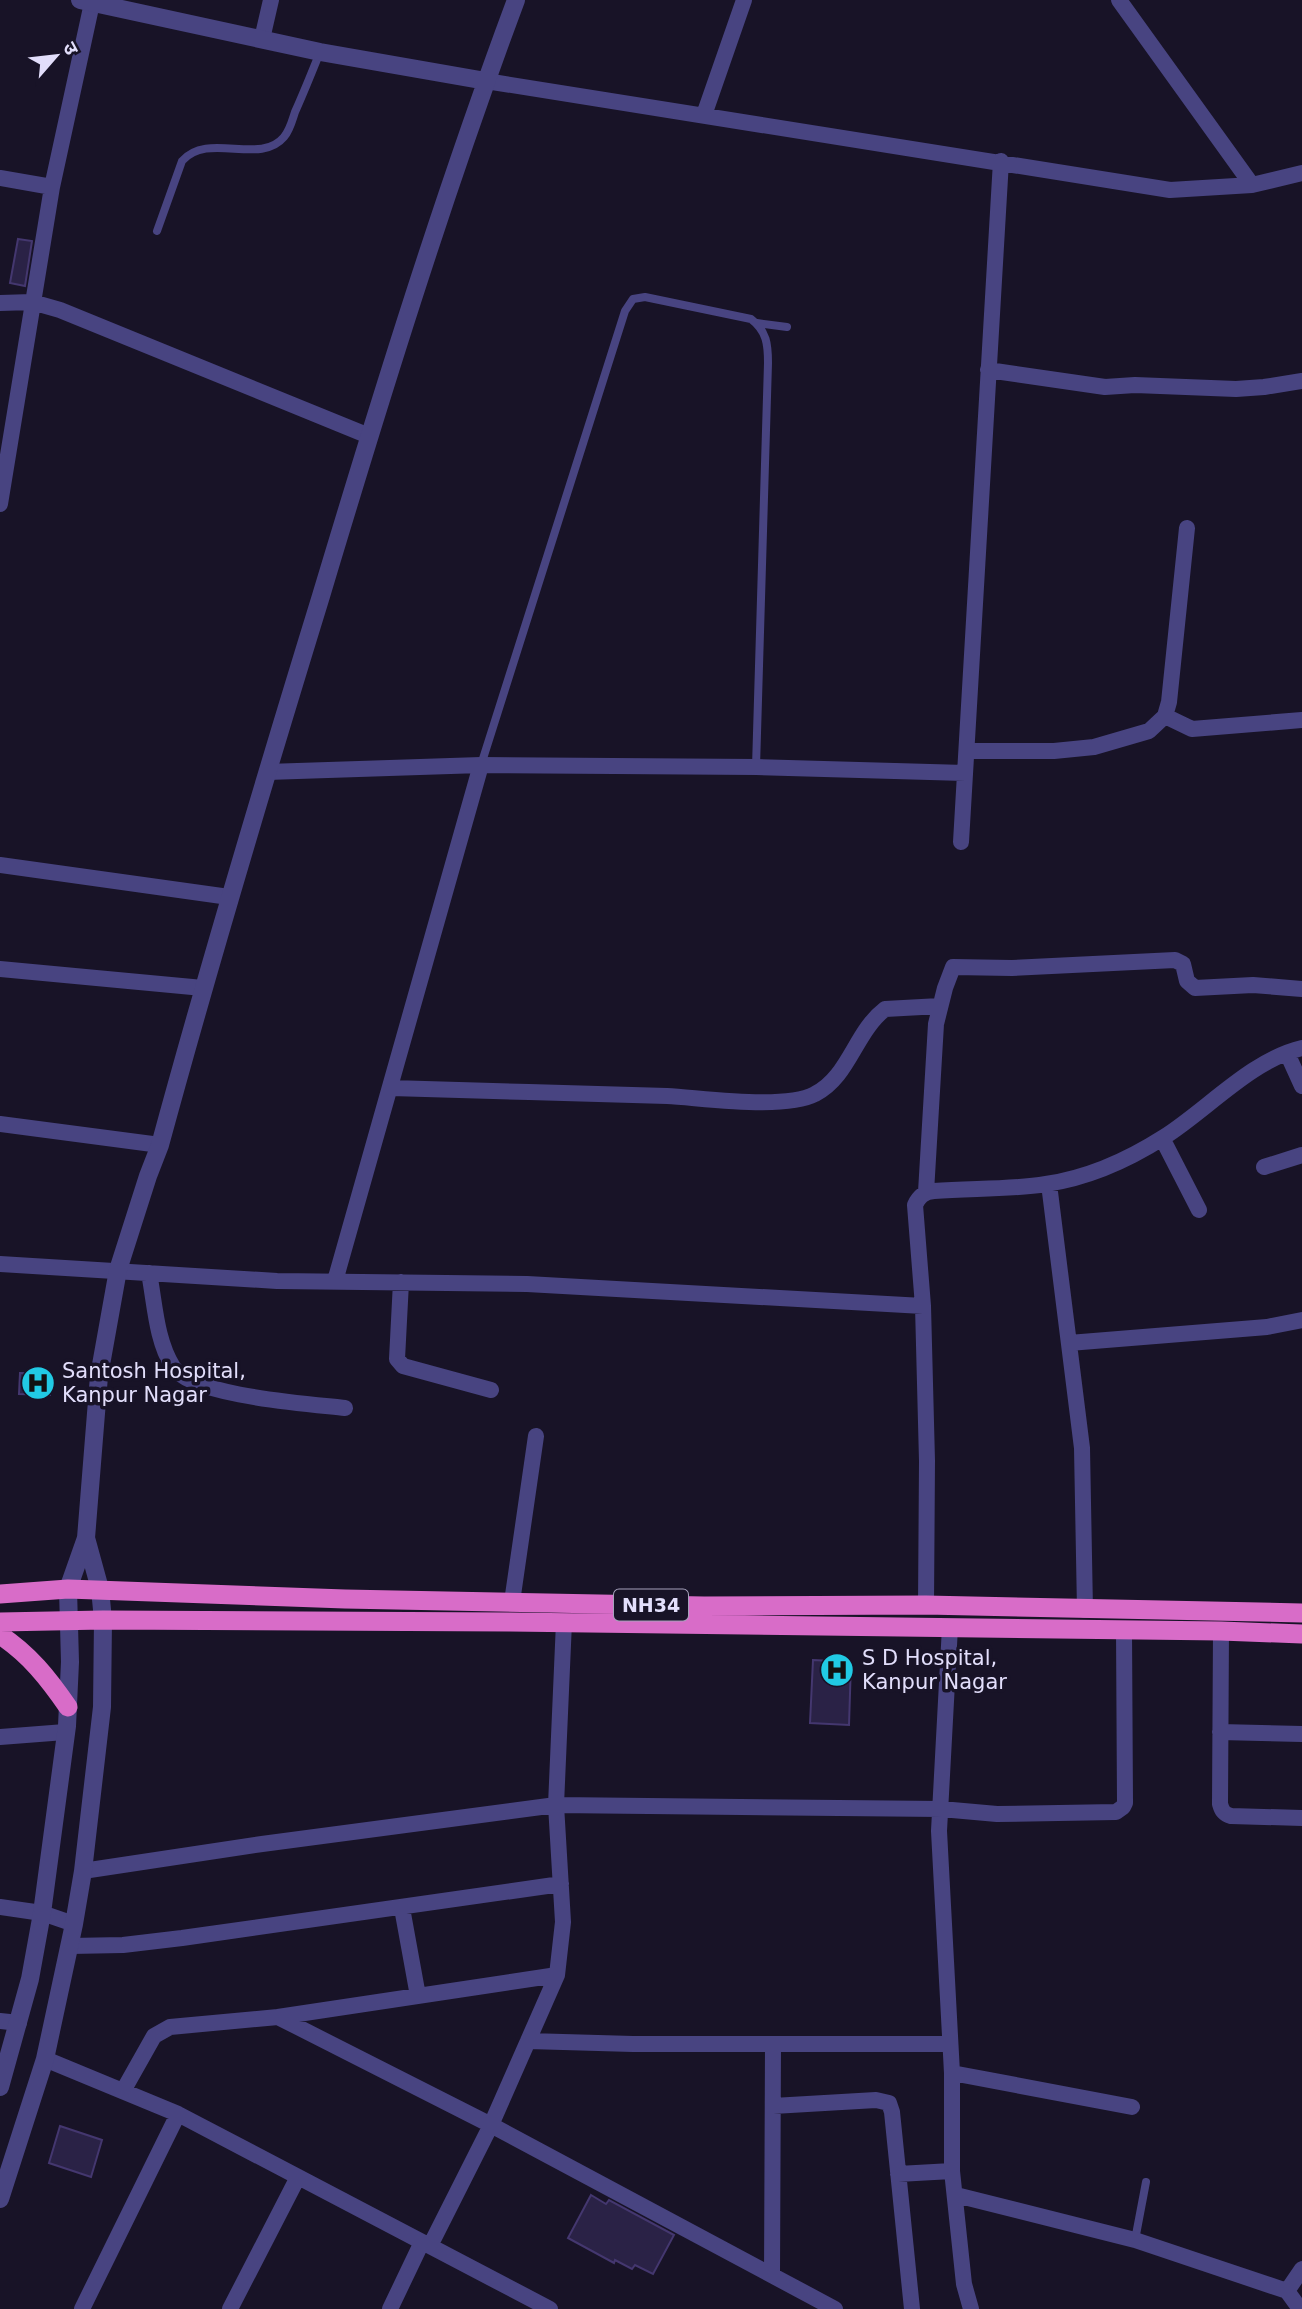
<svg xmlns="http://www.w3.org/2000/svg" width="1302" height="2309" viewBox="0 0 1302 2309" font-family="'DejaVu Sans','Noto Sans Devanagari',sans-serif">
<style>
.building{fill:#2a2246;stroke:#44376f;stroke-width:2}
.lines{fill:none;stroke-linecap:round;stroke-linejoin:round}
.service{stroke:#484481;stroke-width:8}
.minor{stroke:#484481;stroke-width:16}
.tertiary{stroke:#484481;stroke-width:18}
.trunk{stroke:#d86cc8;stroke-width:19}
.labels{text-anchor:middle;dominant-baseline:central;stroke-width:7;stroke-linejoin:round;paint-order:stroke}
.shield{fill:#181327;stroke:#a5a1bb;stroke-width:2}
.shield-label{font-size:19px;font-weight:bold;fill:#e2defb}
.poi-label{font-size:21px;fill:#e2defb;stroke:#181327;text-anchor:start}
</style>
<rect width="100%" height="100%" fill="#181327"/>
<path class="building" d="M18 239 32 241 25 286 10 283Z
M20 1373 51 1374 50 1395 19 1394Z
M813 1660 851 1662 849 1725 810 1723Z
M60 2126 102 2140 91 2177 49 2163Z
M591 2195 606 2204 609 2200 674 2235 653 2274 635 2265 632 2269 615 2260 614 2263 568 2238Z"/>
<g class="lines">
<path class="service" d="M157 231 182 161C208 131 260 166 284 137 290 130 292 121 295 112 304 92 312 72 320 52
M757 323 787 327
M481 765 625 311 633 299 645 297 751 319C767 331 768 345 768 363L756 767
M1135 2240 1146 2182"/>
<path class="minor" d="M1119 0 1252 185
M262 39 271 0
M486 81 1170 190 1252 185 1302 173
M704 115 744 0
M0 178 52 187
M0 303 32 302 60 310 369 436
M988 370 1105 387 1135 385 1236 389 1264 387 1302 381
M0 504 52 187 92 3
M1165 716 1192 729 1302 720
M967 751H1054L1094 747 1149 731 1165 716 1169 702 1187 528
M267 772 481 765 756 767 965 773
M961 842 1001 161
M0 865 229 897
M0 969 203 988
M1287 1053 1302 1086
M391 1088C483 1091 575 1093 667 1096 704 1098 785 1110 815 1094 849 1077 855 1032 885 1009L940 1006
M0 1124 160 1145
M1162 1138 1199 1210
M1264 1167 1302 1155
M1049 1184 1082 1448 1085 1610
M926 1192 936 1024 945 988 953 967 1012 968 1175 960 1183 964 1187 981 1195 988 1253 985 1302 989
M0 1264 277 1281 527 1284 923 1306
M149 1273C155 1304 156 1340 173 1367 191 1396 310 1404 345 1408
M335 1281 481 765
M401 1282 397 1359 403 1366 491 1390
M1069 1343 1267 1327 1302 1320
M512 1602 536 1436
M926 1605 927 1461 923 1306 915 1205C919 1196 924 1192 934 1191 971 1188 1009 1190 1046 1184 1087 1178 1128 1160 1164 1137 1207 1110 1251 1060 1302 1048
M950 1627 939 1831 952 2073V2171L964 2284 971 2309
M1221 1631 1220 1804C1222 1811 1224 1814 1231 1816L1302 1818
M1220 1732 1302 1734
M0 1737 65 1732
M83 1871 262 1844 556 1805 941 1809 997 1814 1116 1812 1123 1807 1125 1803 1124 1630
M0 1907 42 1913 74 1924
M402 1908 418 1996
M70 1946 123 1945 182 1938 561 1884
M278 2017 557 1975
M0 2021 19 2023
M528 2041 633 2044H949
M45 2059 178 2114 550 2309
M952 2073 1132 2107
M123 2091 154 2036 170 2027 278 2017 491 2125 835 2309
M773 2106 876 2100 889 2103 892 2112 912 2309
M898 2174 952 2171
M956 2195 1135 2240 1287 2291 1300 2309
M430 2246 491 2125 557 1975 563 1922 556 1805 564 1622
M772 2275 773 2044
M1287 2291 1302 2269
M82 2309 178 2114
M230 2309 298 2177
M390 2309 422 2242"/>
<path class="tertiary" d="M80 0 320 52 486 81
M0 2087 30 1979 42 1913 67 1726 70 1662 68 1589 86 1538
M0 2199 45 2059 74 1924 83 1871 102 1707 103 1620 100 1589 86 1538 99 1376 118 1270 148 1176 160 1145C210 961 265 778 321 596 381 396 443 196 516 0"/>
<path class="trunk" d="M0 1594 68 1589 345 1599 704 1606 926 1605 1302 1613
M0 1622 103 1620 510 1622 1221 1631 1302 1634
M0 1635C29 1654 48 1678 68 1707"/>
</g>
<defs>
<g id="hospital-disc" transform="scale(1.75)"><circle r="9.5" fill="#21cae4" stroke="#181327"/><path d="M-5-5h3v3.5h4V-5h3V5h-3V1.5h-4V5h-3Z" fill="#111"/></g>
</defs>
<g fill-rule="evenodd">
<use href="#hospital-disc" x="38" y="1383"/>
<use href="#hospital-disc" x="837" y="1670"/>
</g>
<g class="labels">
<rect class="shield" x="614" y="1589.5" width="74" height="31" rx="5"/>
<g class="shield-label">
<text x="651" y="1605">NH34</text>
</g>
<g class="poi-label">
<text x="62" y="1371">Santosh Hospital,<tspan x="62" dy="24">Kanpur Nagar</tspan></text>
<text x="862" y="1658">S D Hospital,<tspan x="862" dy="24">Kanpur Nagar</tspan></text>
</g>
</g>
<g transform="translate(56 56) rotate(62)" stroke="#181327" stroke-width="5" paint-order="stroke">
<path d="M0-5L12 26L0 18L-12 26Z" fill="#e2defb"/>
<text y="-10" font-size="19" font-weight="bold" text-anchor="middle" fill="#e2defb">उ</text>
</g>
</svg>
